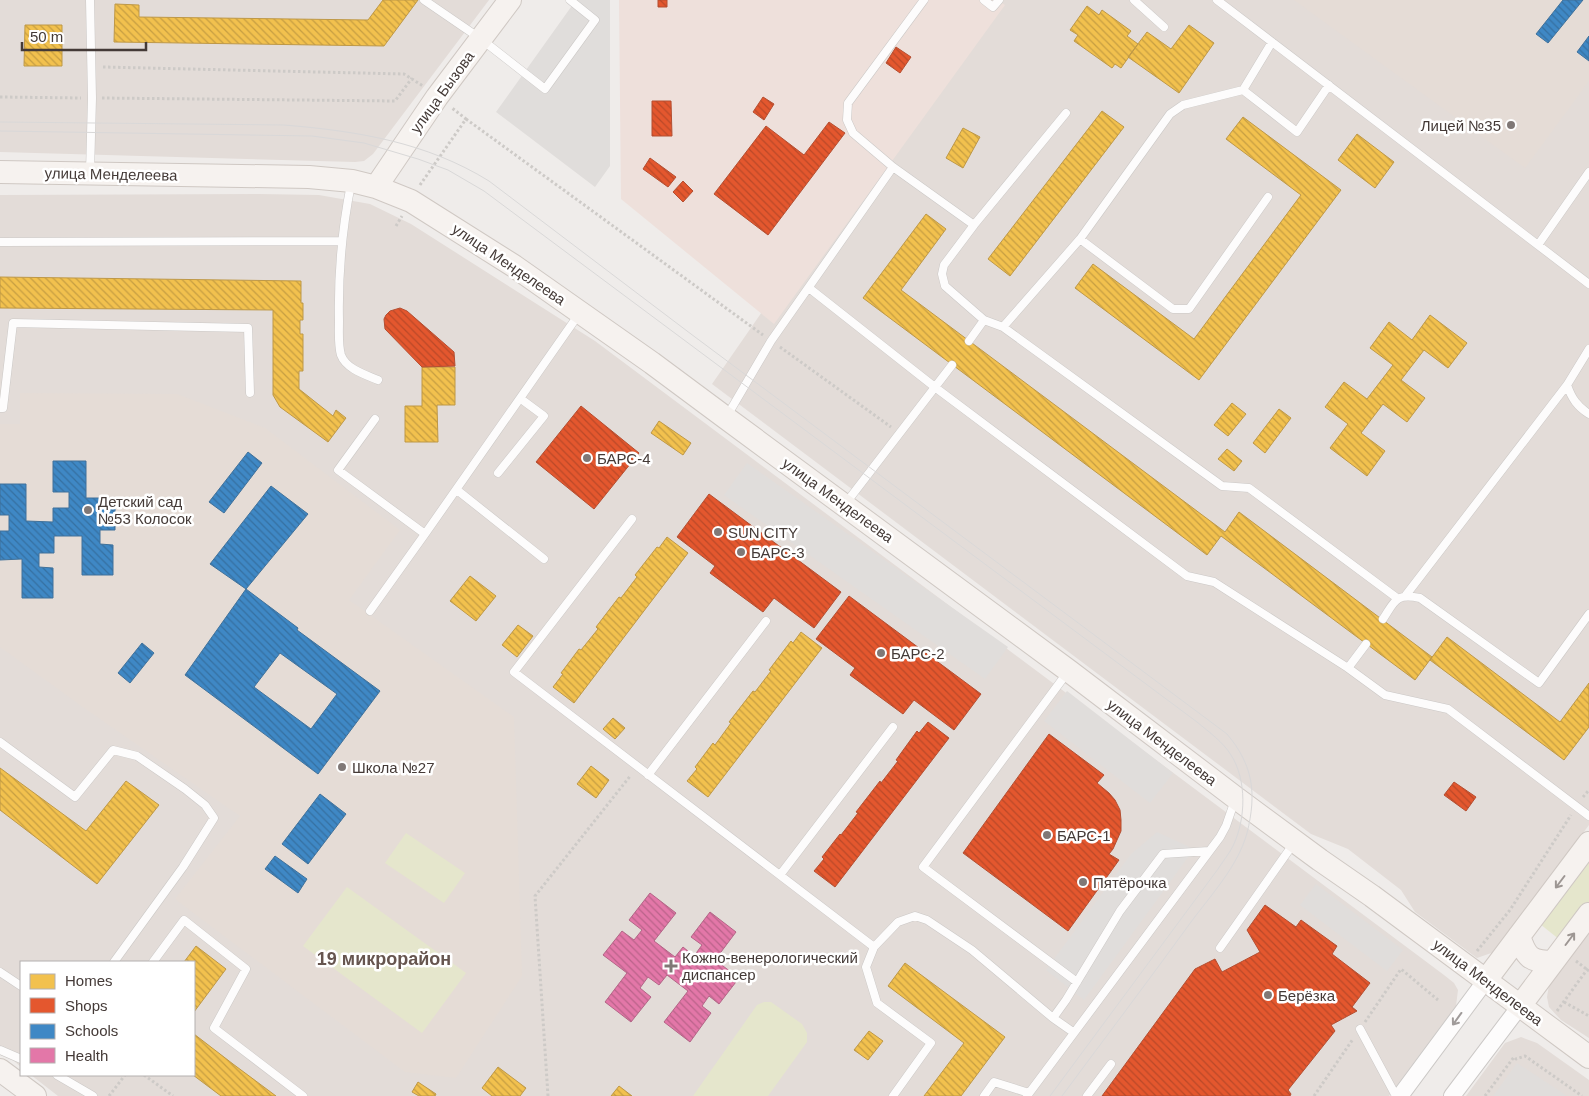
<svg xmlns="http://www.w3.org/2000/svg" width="1589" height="1096" viewBox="0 0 1589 1096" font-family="Helvetica,sans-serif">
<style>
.residential{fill:#e3dcd8}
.commercial{fill:#eee0db}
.education{fill:#e5dcd6}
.grass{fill:#e5e6cc}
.parking{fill:#e0dddb}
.homes{fill:url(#homes-back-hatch);stroke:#be9847}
.shops{fill:url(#shops-back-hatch);stroke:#b44e31}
.schools{fill:url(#schools-back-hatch);stroke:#40719a;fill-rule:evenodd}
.health{fill:url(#health-back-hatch);stroke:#b36586}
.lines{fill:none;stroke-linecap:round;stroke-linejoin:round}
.lane-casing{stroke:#cbc8c6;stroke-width:9}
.street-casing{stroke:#cbc8c6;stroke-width:18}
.secondary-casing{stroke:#cfc8c3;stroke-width:24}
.path{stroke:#cdcac7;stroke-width:3;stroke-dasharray:2.5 2.5;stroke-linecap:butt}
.lane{stroke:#fdfcfc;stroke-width:8}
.street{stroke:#fdfcfc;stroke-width:16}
.secondary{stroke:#f6f2ef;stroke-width:22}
.tram{stroke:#d9d8d8;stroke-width:1}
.oneway{stroke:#9d9693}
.oneway2{stroke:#a09b9a}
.poi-dot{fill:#807876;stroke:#fff;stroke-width:2}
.labels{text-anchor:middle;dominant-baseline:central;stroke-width:5;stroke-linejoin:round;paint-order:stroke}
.street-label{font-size:15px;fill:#443a37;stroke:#fff}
.poi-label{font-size:15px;fill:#443a37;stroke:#fff;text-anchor:start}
.quarter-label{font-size:18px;font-weight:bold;fill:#66554f;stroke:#fff}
</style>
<defs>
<pattern id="homes-back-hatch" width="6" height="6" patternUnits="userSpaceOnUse" patternTransform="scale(1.25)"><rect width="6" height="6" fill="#f2c14e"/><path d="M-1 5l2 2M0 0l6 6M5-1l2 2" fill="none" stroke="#c69e42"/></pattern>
<pattern id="shops-back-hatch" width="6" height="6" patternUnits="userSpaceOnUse" patternTransform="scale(1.25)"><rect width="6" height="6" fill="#e4572e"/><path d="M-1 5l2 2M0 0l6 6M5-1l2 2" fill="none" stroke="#ba4928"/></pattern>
<pattern id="schools-back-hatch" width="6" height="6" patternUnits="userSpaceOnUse" patternTransform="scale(1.25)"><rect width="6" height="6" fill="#3f88c5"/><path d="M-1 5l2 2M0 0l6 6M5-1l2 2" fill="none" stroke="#3670a1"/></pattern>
<pattern id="health-back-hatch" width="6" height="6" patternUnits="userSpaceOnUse" patternTransform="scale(1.25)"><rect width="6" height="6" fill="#e377a8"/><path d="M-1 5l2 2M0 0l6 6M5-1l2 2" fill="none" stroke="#ba638a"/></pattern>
</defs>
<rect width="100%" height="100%" fill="#efecea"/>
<path class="residential" d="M0 0H489L373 154 364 161 355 162 0 152Z
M978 0H1589V825L1494 952 1477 958 1415 912 1401 890 1348 849 1311 834 712 384Z
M259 194 319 195 370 204 411 224 595 341 1444 975 1454 983 1458 990 1456 1006 1389 1096H58L31 1075H194V962H21V1067L0 1049V195Z
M1589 928V1038L1561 1020 1549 1007 1547 997 1550 979Z
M1521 1037 1537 1043 1589 1080V1096H1466L1505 1043Z"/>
<path class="commercial" d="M619 0H998L1005 5 774 324 621 199Z"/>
<path class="education" d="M1294 0H1589V81L1525 168Z
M20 393 177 394 265 428 400 530 349 600 514 717 522 976 456 1078 405 1072 175 899 240 816 80 705 0 647V424H20Z"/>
<path class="grass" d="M406 833 465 873 444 903 385 863Z
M1589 859V902L1560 940 1540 924Z
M347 887 466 973 422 1033 303 946Z
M764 1002H771L802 1024 807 1033V1042L768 1096H693L757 1005Z"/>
<path class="parking" d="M576 0H610V166L595 187 496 112Z
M747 463 1008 647 985 679 724 495Z
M1067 691 1173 773 1150 803 1044 721Z
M1157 832 1194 849 1084 1000 1046 970 1131 854Z
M1316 884 1403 950 1387 971 1300 905Z
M1517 1063 1567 1096H1493Z"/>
<path class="homes" d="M383 0H418L384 46 114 42 115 4 139 5V17L368 20Z
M1087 6 1099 15 1102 10 1131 31 1127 36 1138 44 1121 68 1115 64 1112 68 1074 41 1078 35 1070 30Z
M25 25H62V66H24Z
M1189 25 1214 43 1179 93 1128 57 1147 32 1171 49Z
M1102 111 1124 127 1010 276 988 259Z
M1243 117 1341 190 1199 380 1075 288 1093 264 1194 339 1301 195 1226 139Z
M963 128 980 137 963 168 946 158Z
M1357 134 1394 162 1375 188 1338 160Z
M926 214 946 229 901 290 1225 532 1239 512 1432 657 1415 680 1221 536 1207 555 863 298Z
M0 277 301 281V303H303V320H300V334H303V371H299V389L333 416 336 410 346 418 328 442 280 407 273 395V310L0 308Z
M1430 315 1467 343 1448 368 1424 350 1401 380 1425 398 1407 422 1383 404 1361 433 1385 451 1367 476 1330 448 1348 424 1325 407 1344 382 1367 399 1393 365 1370 348 1389 322 1412 340Z
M422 367H455V405H437L438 442H405V406H422Z
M1232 403 1246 414 1228 436 1214 425Z
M1279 409 1291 418 1265 453 1253 443Z
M659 421 691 443 683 455 651 433Z
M1227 449 1242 461 1234 471 1218 459Z
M667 537 688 553 574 703 553 687 563 674 561 673 579 649 581 650 598 629 596 627 619 597 621 598 637 577 635 575 657 547 659 548Z
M470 576 496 596 476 621 450 601Z
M518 625 533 636 517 657 502 645Z
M801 632 822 648 708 797 687 781 697 769 695 767 713 743 715 745 731 723 729 722 753 691 755 692 771 671 769 670 791 641 793 643Z
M1447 637 1560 722 1589 683V727L1564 760 1430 660Z
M613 718 625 728 615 739 603 729Z
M591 766 609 780 596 798 577 784Z
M0 768 86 831 126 781 159 805 97 884 0 810Z
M196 946 226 969 194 1012V962H184Z
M905 963 1005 1037 961 1096H924L964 1043 888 986Z
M869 1031 883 1041 868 1060 854 1050Z
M194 1034 233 1064 276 1096H221L193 1075Z
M498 1067 526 1088 520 1096H492L482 1088Z
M418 1082 436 1094 435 1096H419L412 1092Z
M619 1086 632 1096H611Z"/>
<path class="shops" d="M658 0H667V7H658Z
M896 47 911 57 900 73 886 63Z
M763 97 774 104 764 120 753 112Z
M652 101H671L672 136H652Z
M829 122 845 133 768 235 714 194 766 126 804 155Z
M650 158 676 177 668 187 643 169Z
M683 181 693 191 683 202 673 192Z
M400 308 407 311 454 352 455 366 422 367 385 329 384 319 386 315 390 311Z
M581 406 639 453 594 509 536 462Z
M709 494 841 592 814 628 774 598 763 612 710 573 715 566 677 537Z
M849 596 981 694 954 730 914 700 903 714 850 675 855 668 816 639Z
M928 722 949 738 835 887 814 871 824 859 822 857 840 834 841 835 858 813 856 812 880 781 881 783 898 761 896 760 917 731 919 733Z
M1049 734 1104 775 1097 783 1109 793 1115 800 1120 810 1121 820V831L1113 849 1109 854 1119 860 1068 931 963 853Z
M1454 782 1476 797 1466 811 1444 795Z
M1265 905 1296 927 1301 920 1337 946 1332 954 1370 983 1352 1007 1357 1011 1331 1025 1335 1031 1288 1090 1291 1094 1290 1096H1102L1195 969 1215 959 1222 972 1260 952 1247 930Z"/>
<path class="schools" d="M1563 0H1583L1548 43 1536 34Z
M1589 36V61L1577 52Z
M248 452 262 463 224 513 209 502Z
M53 461H86V498H115V530H100V544L113 545V575H82V536H54V553H39V567L53 568V598H22V559L0 560V531H9V515H0V484H26V521L53 522V508H69V492H53Z
M271 486 308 514 246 589 210 564Z
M246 589 298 628 297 630 380 691 318 774 185 675ZM280 653 337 694 311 729 254 687Z
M142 643 154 653 130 683 118 673Z
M320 794 346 814 308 864 282 844Z
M275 856 307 879 298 893 265 869Z"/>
<path class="health" d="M650 893 676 913 654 941 675 957 683 947 694 956 702 945 691 937 710 912 736 932 715 960 739 978 719 1004 709 996 702 1006 711 1013 690 1042 664 1022 688 991 667 975 659 985 648 977 640 988 651 997 631 1022 605 1002 627 973 603 955 622 931 634 940 642 930 629 920Z"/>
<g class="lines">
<g class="lane-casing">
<path id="lane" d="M90 0 92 98 90 172
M424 0 481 39 545 89 595 20 570 0
M984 0 993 7 999 0
M1134 0 1164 27
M1217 0 1589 284
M1243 90 1272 42
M893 167 853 133 847 120 848 103 924 0
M351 184C342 229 338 275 339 321 339 332 338 345 341 355 346 369 366 375 378 380
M974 225 1066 113
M1080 239 1170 114 1183 105 1243 90 1297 132 1329 85
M0 242 342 241
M1538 245 1589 172
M809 288 936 388 1187 576 1214 582 1348 668
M1003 327 1080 239 1173 309H1189L1268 197
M969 341 984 320
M1589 349 1567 385C1572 399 1577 406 1589 414
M0 408H3L13 323 248 328 250 393
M727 416 771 341 893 167 974 225 944 265 942 274 945 286 984 320 1003 327 1222 486 1249 488 1397 598
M375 419 338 470 425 534
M498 473 544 416 521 399
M457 490 544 559
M846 503 952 365
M632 519 514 672 874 947
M1406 595 1567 385
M370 611 425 534 579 314
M1383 619C1395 601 1395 593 1420 598L1539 683 1589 614
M1366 644 1348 668 1385 695 1448 709 1589 816
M1067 673 923 867 1077 982
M0 742 75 797 113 750 137 756 185 789 205 805 214 818 183 867 114 962
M648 775 766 621
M780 875 893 727
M1220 948 1294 843
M153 962 184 920 246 969 214 1028 303 1096
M0 972 21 986
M1053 1018 1073 1032
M1360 1029 1396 1096
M0 1050 21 1059
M57 1075 93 1096
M893 1096 931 1043 877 1003 866 967 874 947 898 922 915 916 927 920 972 950 1053 1018 1066 1000 1120 911 1163 854 1209 851
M984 1096 994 1082 1029 1093
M1027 1096 1220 837 1226 826 1235 800
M1087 1096 1111 1064"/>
</g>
<g class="street-casing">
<path id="street" d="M1400 1096 1486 980
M1452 1096 1520 1006"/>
</g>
<g class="secondary-casing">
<path id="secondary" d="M0 172 309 177 352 181 376 187 411 201 514 266 652 363 726 418 1069 671 1236 798 1320 860 1372 896 1589 1057
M376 187 437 97 510 0
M1519 936C1526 957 1530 962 1553 962
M1486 980 1589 843
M1520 1006 1589 914
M0 1070 35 1096"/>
</g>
<path class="path" d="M103 67 404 74 423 86
M0 97 81 98
M102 98 395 101 412 78
M466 119 763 335
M420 185 466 119 452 108
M396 226 402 216
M780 347 891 427
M1583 797 1589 790
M1477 951 1510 910 1571 815
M1576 961 1589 971
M1564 1002 1589 1016
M1557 1011 1589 967
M1365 1022 1401 969 1438 1000
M144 1075 173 1096
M109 1096 125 1075
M548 1096 535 896 631 775
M1314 1096 1353 1039
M1485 1096 1514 1057 1516 1059 1525 1056 1582 1096"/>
<use href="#lane" class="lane"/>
<use href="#street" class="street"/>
<use href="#secondary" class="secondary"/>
<path class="tram" d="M0 122 284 125C357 131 426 142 489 181L691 334 1227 734C1253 765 1257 793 1247 833 1238 866 1211 895 1191 922 1149 980 1105 1038 1062 1096
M0 131 312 136 364 143 418 159 448 170 484 191 1197 722C1209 732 1223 742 1231 755 1247 780 1246 819 1233 846 1229 854 1223 861 1218 869L1050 1096"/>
</g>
<defs><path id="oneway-shaft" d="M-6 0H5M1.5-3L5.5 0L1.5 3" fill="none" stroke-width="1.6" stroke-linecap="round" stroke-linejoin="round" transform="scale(1.25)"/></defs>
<g class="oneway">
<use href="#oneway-shaft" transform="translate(1560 882) rotate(127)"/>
<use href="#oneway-shaft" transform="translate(1570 939) rotate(-53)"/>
</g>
<use class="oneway2" href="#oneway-shaft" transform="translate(1457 1019) rotate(126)"/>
<g class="poi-dot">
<circle cx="1511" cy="125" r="5"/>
<circle cx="587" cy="458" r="5"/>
<circle cx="88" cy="510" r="5"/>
<circle cx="718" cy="532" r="5"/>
<circle cx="741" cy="552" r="5"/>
<circle cx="881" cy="653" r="5"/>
<circle cx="342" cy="767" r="5"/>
<circle cx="1047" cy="835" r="5"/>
<circle cx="1083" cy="882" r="5"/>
<path d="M668.5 958.5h5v5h5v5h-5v5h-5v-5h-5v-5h5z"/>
<circle cx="1268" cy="995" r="5"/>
</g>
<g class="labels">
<g class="street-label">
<text transform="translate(442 92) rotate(-54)">улица Бызова</text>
<text transform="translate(111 174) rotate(1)">улица Менделеева</text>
<text transform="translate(509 264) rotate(34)">улица Менделеева</text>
<text transform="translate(838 500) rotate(36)">улица Менделеева</text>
<text transform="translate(1162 742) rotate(37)">улица Менделеева</text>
<text transform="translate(1488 982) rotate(37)">улица Менделеева</text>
</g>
<g class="poi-label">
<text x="1501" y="125" text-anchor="end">Лицей №35</text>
<text x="597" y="458">БАРС-4</text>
<text x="98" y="501">Детский сад<tspan x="98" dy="17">№53 Колосок</tspan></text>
<text x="728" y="532">SUN CITY</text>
<text x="751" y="552">БАРС-3</text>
<text x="891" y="653">БАРС-2</text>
<text x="352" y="767">Школа №27</text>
<text x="1057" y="835">БАРС-1</text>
<text x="1093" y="882">Пятёрочка</text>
<text x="682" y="957">Кожно-венерологический<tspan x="682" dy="17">диспансер</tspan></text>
<text x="1278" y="995">Берёзка</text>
</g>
<g class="quarter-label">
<text x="384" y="959">19 микрорайон</text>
</g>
</g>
<rect x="20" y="961" width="175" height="115" fill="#ffffff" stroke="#b4b0af"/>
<rect x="30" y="974" width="25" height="15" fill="#f2c14e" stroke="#b4b0af"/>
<text x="65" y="986" font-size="15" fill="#443a37">Homes</text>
<rect x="30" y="998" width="25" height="15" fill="#e4572e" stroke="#b4b0af"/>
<text x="65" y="1011" font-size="15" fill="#443a37">Shops</text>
<rect x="30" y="1024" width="25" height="15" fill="#3f88c5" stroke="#b4b0af"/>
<text x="65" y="1036" font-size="15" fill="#443a37">Schools</text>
<rect x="30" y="1048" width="25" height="15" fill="#e377a8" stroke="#b4b0af"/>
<text x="65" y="1061" font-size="15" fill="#443a37">Health</text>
<path d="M22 42v8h124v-8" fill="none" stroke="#443a37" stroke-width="2.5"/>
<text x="30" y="42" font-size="15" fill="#443a37" stroke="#ffffff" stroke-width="4" paint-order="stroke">50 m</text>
</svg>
